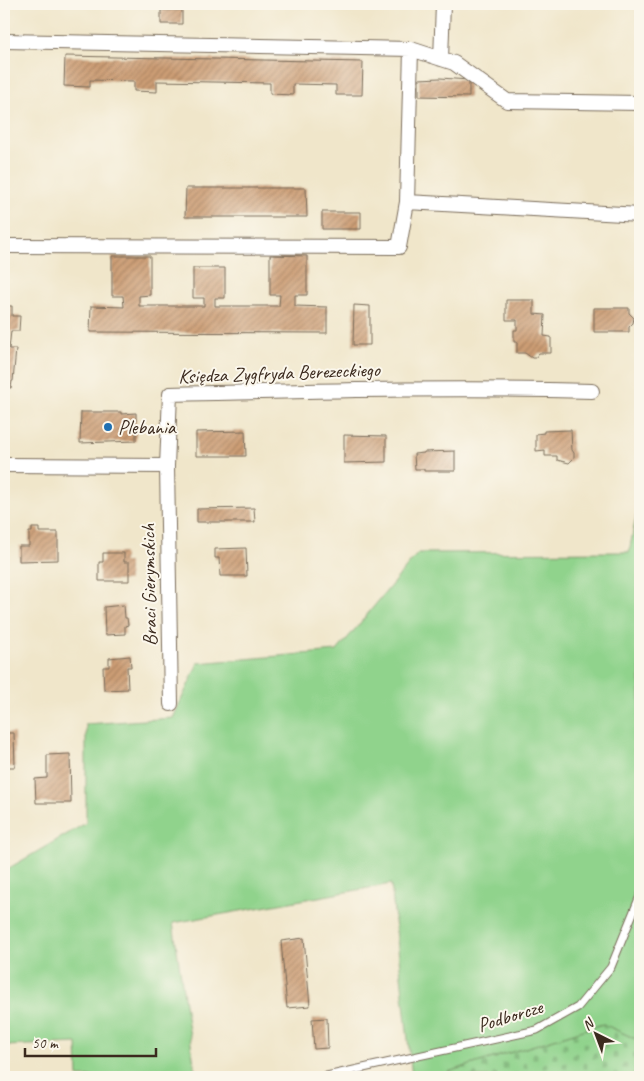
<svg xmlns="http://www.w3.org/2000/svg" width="644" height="1081" viewBox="0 0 644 1081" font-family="Caveat,sans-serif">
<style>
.green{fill:#90d38c;stroke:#667e55}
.cemetery{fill:url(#cemetery-stones);stroke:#667e55}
.building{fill:url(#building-hatch)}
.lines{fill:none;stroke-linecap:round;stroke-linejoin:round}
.service-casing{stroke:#7a6c5a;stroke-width:9}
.minor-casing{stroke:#7a6c5a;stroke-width:16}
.service{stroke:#fff;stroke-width:7}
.minor{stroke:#fff;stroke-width:14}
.poi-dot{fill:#1f6fb2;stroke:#fbf7ec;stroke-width:2}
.labels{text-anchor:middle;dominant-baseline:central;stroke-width:4;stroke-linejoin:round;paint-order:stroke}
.street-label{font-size:20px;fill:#3b2a1e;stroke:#fbf7ec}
.poi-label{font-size:20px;fill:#3b2a1e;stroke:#fbf7ec;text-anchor:start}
</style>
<defs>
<pattern id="cemetery-stones" width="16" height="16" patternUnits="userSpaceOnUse" patternTransform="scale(1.25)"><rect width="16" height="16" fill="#90d38c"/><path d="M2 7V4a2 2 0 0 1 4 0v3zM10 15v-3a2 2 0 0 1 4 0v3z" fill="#7db578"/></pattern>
<pattern id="building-hatch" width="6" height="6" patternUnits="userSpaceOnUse" patternTransform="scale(1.25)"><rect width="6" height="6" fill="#cc9d75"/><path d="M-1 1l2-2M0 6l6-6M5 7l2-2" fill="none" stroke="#a7805f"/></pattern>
</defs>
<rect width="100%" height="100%" fill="#fbf7ec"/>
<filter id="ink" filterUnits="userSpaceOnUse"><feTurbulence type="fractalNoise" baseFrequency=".02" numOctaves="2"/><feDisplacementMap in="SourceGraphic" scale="10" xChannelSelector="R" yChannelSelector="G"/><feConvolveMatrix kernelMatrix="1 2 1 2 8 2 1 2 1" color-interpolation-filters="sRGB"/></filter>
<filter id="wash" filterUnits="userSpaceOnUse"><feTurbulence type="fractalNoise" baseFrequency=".0096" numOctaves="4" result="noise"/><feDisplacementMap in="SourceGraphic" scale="20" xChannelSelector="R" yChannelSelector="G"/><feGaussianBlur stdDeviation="1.12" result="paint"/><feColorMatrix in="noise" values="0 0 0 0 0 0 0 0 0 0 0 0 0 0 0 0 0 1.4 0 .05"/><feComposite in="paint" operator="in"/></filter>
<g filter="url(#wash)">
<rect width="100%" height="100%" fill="#f0e6ca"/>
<path class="green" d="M640 497V1041L603 1024 448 1072 446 1077H412L391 884 173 923 196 1077H78L77 1043 4 1046V871L86 823V724L173 718 198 663 337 651 418 553 629 552Z"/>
<path class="cemetery" d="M603 1024 640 1041V1077H446L448 1072Z"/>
<g id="blocks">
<path class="building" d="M161 10H182V24H161Z
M65 56 363 62 362 95H336V85L293 84V95L270 94V83L157 81V92L134 91V81L90 80V87L64 86Z
M440 78 469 80V97L419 96V79Z
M186 188H306L307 217H185Z
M322 212H361V229H322Z
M270 255 307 256V295H295V306L327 307V333L90 332 91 306 124 307 123 296H112V256H150V295L139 296V306H204V298H193V268H225V298H215V306H279L280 295H270Z
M506 300H534V314L545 315 544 336 551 337V353H539L535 358H532L525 353H517V342H514V330H517V320H506Z
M354 305 370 306V345H353Z
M4 306H12V316H20L19 331H11L9 349H16L13 381H12L11 388 5 387V392H4Z
M594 308H629V313L634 318 633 323 629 327V332H594Z
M81 412H121V414L136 413V441L80 443Z
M571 430 572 450 574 453V458L569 463 557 460V456H545V450L536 451V434L544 433V431Z
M245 431 246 456H196V432Z
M344 435 386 436V462L344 463Z
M455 451V471H424V469H415L414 454 424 453V452Z
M254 508 255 522H197V509Z
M32 528H39V532H58V560L19 561V546H29V532H32Z
M246 548 247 576H220L219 558H215V549Z
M103 553H124V562H129V581H99V562H103Z
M124 605 125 618H127L128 625 125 626V634L105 635 104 607Z
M130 656 131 667H127L128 689 104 690 103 667H109V658Z
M4 733H14L15 767H4Z
M70 754 71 803H36L35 779 47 778V755Z
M304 938 310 1006 287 1008 281 941Z
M327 1018 328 1048 314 1049 312 1019Z"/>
</g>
</g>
<g filter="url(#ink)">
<use href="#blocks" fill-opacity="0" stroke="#7a6c5a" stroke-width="1"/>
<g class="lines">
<g class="service-casing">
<path id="service" d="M322 1077 537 1030 578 1007 611 967 640 896"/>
</g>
<g class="minor-casing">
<path id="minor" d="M4 41 411 49 454 63 507 101 640 103
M441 59 443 4
M407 202 640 215
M4 246 399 247 407 202 411 49
M4 465 167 466 170 394C310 391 451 387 592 391
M167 466 171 704"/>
</g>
<use href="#service" class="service"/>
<use href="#minor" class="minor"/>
</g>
</g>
<circle class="poi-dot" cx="108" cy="427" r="5"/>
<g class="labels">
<g class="street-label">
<text transform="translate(279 373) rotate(-2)">Księdza Zygfryda Berezeckiego</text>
<text transform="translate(149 585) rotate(-91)">Braci Gierymskich</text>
<text transform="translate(510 1016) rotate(-17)">Podborcze</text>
</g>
<g class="poi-label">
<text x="118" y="427">Plebania</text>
</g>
</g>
<rect width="644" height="1081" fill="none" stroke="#fbf7ec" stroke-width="20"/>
<g transform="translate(596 1034) rotate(318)" stroke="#fbf7ec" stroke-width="4" paint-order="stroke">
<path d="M0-4L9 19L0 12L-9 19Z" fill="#3b2a1e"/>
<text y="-8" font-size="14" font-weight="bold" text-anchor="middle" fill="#3b2a1e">N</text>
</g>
<path d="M25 1048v8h131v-8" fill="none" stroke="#3b2a1e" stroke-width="2.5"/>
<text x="32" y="1048" font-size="15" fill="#3b2a1e" stroke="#fbf7ec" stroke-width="4" paint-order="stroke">50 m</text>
</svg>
